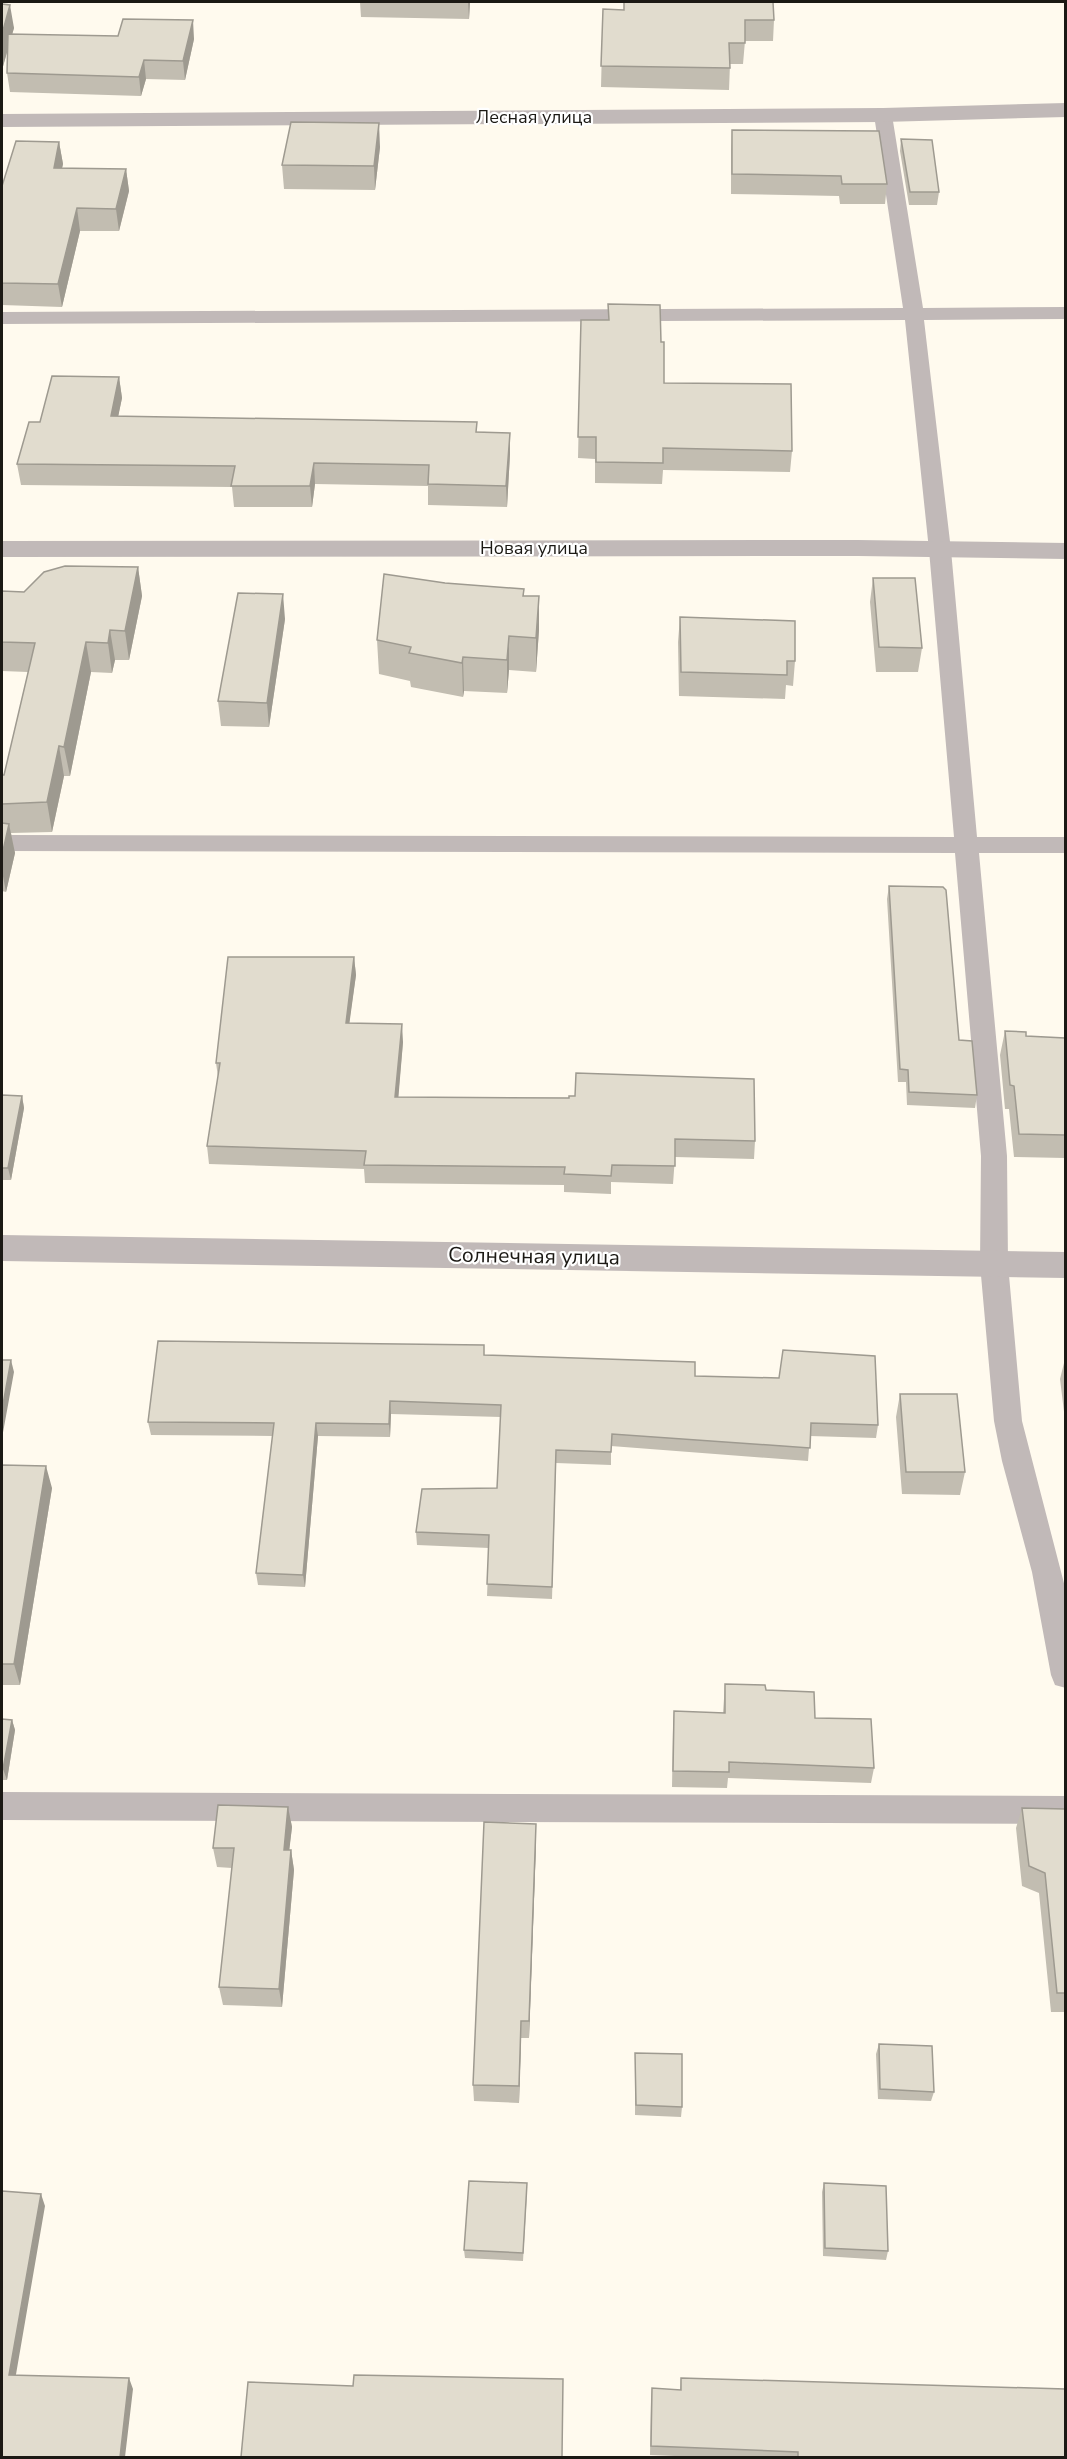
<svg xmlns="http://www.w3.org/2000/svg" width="1067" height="2459" viewBox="0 0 1067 2459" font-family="'Nunito Sans',sans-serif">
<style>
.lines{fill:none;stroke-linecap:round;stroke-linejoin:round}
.service{fill:#c1b9b8;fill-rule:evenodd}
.minor{fill:#c1b9b8;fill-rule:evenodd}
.wall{fill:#c2bdb1}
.shaded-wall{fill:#9e9a90}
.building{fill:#e1dcce;stroke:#9e9a90;stroke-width:1.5}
.labels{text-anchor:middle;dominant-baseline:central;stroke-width:4.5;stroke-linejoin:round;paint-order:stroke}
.far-street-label{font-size:18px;fill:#1b1914;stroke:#fff}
.street-label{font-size:21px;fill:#1b1914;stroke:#fff}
</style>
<rect width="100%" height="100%" fill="#fffaee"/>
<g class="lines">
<path class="service" d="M883 110 892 115 923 308 1066 307V319L924 320 951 550 977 837H1066V853H979L1007 1156 1008 1264 1022 1421 1066 1591V1688L1055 1685 1051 1675 1032 1572 1002 1461 994 1421 980 1264 981 1156 955 853 2 851V835L954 837 929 550 905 320 2 324V312L903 308 874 115Z
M2 1792 1066 1796V1824L2 1820Z"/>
<path class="minor" d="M1066 103V117L883 122 2 127V114L883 108Z
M858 540 1066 543V559L858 556 2 557V541Z
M2 1235 1066 1252V1278L2 1261Z"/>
</g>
<path class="wall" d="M360 2H470L469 19 361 17Z
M2 4 14 28 12 34 194 39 185 80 146 79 141 96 10 92 7 73 8 48 2 70Z
M603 9 774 20 773 41H745L743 64H730L729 90 601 87Z
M732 130 887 184 885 204H840L839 196 731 194V150Z
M901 139 939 192 937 205H909L900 151Z
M59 142 63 164 62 168 126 169 129 191 119 231H80L62 307 2 305V186Z
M380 147 375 190 284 189 282 165Z
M608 304 661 342 664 383 792 451 790 472 663 470 662 484 595 483V459L578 458 581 320H608Z
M119 377 122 398 118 416 510 433V454L507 507 428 505V486L315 484 312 507H234L232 487 21 485 17 464 40 422Z
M138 567 142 596 129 660H115L112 673 91 672 70 776H64L52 832 11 833 15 853 6 892 2 891V775H4L28 672 2 671V591L24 592Z
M873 578 922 648 918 672H876L870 602Z
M445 583 524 589V596L539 630 536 672 509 670 507 693 464 691 463 697 411 687 410 681 379 674 377 640Z
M680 617 795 661 793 686 786 685 785 699 679 696 678 642Z
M285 619 269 727 221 726 218 701Z
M889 886 959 1040 977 1095 975 1108 907 1105 906 1082H898L887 899Z
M354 957 356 975 349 1023 403 1042 398 1097 755 1141 754 1159 675 1157 673 1184 611 1182V1194L564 1192V1185L365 1183 364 1169 209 1164 207 1146 218 1077 216 1063Z
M1005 1031 1026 1036 1065 1038V1158L1014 1157 1009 1109H1005L1000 1055Z
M2 1095 22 1096 24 1108 11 1180H2Z
M485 1355 695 1376 878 1425 876 1438 810 1436 808 1461 611 1446V1465L556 1463 552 1599 487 1596 489 1548 417 1545 416 1532 497 1488 501 1417 391 1414 390 1437 318 1436 305 1587 258 1585 256 1573 273 1436 151 1435 148 1422Z
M1065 1359V1420L1060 1379Z
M900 1394 965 1472 960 1495 902 1494 896 1417Z
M2 1465 52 1488 20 1685H2Z
M725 1684 766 1690 815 1718 874 1768 871 1783 728 1778 727 1788 672 1787 673 1728 674 1711 723 1713Z
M2 1719 12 1720 15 1730 7 1780H2Z
M288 1807 292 1827 289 1850H291L294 1870 282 2007 223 2005 219 1987 232 1868 217 1867 213 1848Z
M1022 1808 1065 1809V2012H1051L1039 1893 1022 1886 1016 1828Z
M536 1843 529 2038H521L519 2103 474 2101 473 2085Z
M879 2044 934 2092 931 2101 878 2099 876 2054Z
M635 2053 682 2107 681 2117 635 2115Z
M824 2183 888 2251 886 2260 823 2256 822 2192Z
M527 2192 523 2261 465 2258 464 2250Z
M681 2378 1065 2457H699L650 2455 651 2398 652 2388 680 2390Z"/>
<path class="shaded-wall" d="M468 2H470L469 19Z
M10 5 14 28 2 70V34Z
M193 20 194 39 185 80 183 61Z
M144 60 146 79 141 96 139 77Z
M379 123 380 147 375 190 374 166Z
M59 142 63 164 57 190 54 168Z
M126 169 129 191 119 231 116 209Z
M77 208 80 231 62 307 58 284Z
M119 377 122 398 114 437 111 416Z
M510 433V454L507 507 506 486Z
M314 463 315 484 312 507 310 486Z
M138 567 142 596 129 660 125 631Z
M283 594 285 619 269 727 267 703Z
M539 596V630L536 672V638Z
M110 630 115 660 112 673 108 643Z
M509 636V670L507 693V660Z
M86 642 91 672 70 776 64 747Z
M463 657 464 691 463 697 462 663Z
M59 746 64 776 52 832 47 802Z
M9 824 15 853 6 892 2 871V855Z
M354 957 356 975 347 1041 346 1023Z
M402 1024 403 1042 397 1114 395 1097Z
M22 1096 24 1108 11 1180 8 1168Z
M11 1360 14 1372 2 1438V1410Z
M390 1401 391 1414 390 1437 389 1424Z
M316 1423 318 1436 305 1587 303 1575Z
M46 1466 52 1488 20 1685 14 1664Z
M12 1720 15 1730 7 1780 3 1769Z
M288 1807 292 1827 287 1870 284 1850Z
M536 1824V1843L529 2038V2021Z
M291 1850 294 1870 282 2007 279 1989Z
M521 2021V2038L519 2103V2086Z
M41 2194 45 2206 14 2386 9 2375Z
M129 2378 133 2389 125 2457H120Z"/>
<path class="building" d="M624 2H773L774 20H745V43H729L730 68 601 66 603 9 624 10Z
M2 4 10 5 2 34Z
M123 19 193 20 183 61 144 60 139 77 7 73 8 34 118 36Z
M291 122 379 123 374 166 282 165Z
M732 130 879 131 887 184H842L841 176 732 174Z
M901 139 932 140 939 192H910Z
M16 141 59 142 54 168 126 169 116 209 77 208 58 284 2 283V186Z
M608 304 660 305 661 342H664V383L791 384 792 451 663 448V463L596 462V437H578L581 320H609Z
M52 376 119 377 111 416 477 422 476 432 510 433 506 486 428 484 429 465 314 463 310 486H231L235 466 17 464 29 422H40Z
M65 566 138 567 125 631 110 630 108 643 86 642 64 747 59 746 47 802 2 804V775H4L35 643 2 642V591L24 592 44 572Z
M384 574 445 583 524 589 523 596H539L536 638 509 636 507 660 463 657 462 663 409 653 411 647 377 640Z
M873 578H915L922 648 879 647Z
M238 593 283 594 267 703 218 701Z
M680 617 795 621V661H787V675L681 672Z
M2 823 9 824 2 855Z
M889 886 943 887 946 890 959 1040 972 1041 977 1095 909 1092 908 1070 900 1069Z
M228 957H354L346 1023 402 1024 395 1097 569 1098V1096H575L576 1073 754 1079 755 1141 675 1139V1166L612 1165 611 1176 564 1174 565 1167 364 1165 366 1151 207 1146 220 1063H216Z
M1005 1031 1026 1032V1036L1065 1038V1135L1019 1134 1014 1086 1010 1085Z
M2 1095 22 1096 8 1168H2Z
M158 1341 484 1345V1355L695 1362V1376L779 1378 783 1350 875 1356 878 1425 811 1423 810 1448 612 1434 611 1452 556 1450 552 1587 487 1584 489 1535 416 1532 422 1489 497 1488 501 1405 390 1401 389 1424 316 1423 303 1575 256 1573 274 1423 148 1422Z
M2 1360H11L2 1410Z
M900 1394H957L965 1472H906Z
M2 1465 46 1466 14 1664H2Z
M725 1684 765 1685 766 1690 814 1692 815 1718 871 1719 874 1768 729 1762V1772L673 1771 674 1711 725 1713Z
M2 1719 12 1720 3 1769H2Z
M218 1805 288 1807 284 1850H291L279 1989 219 1987 234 1848H213Z
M1022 1808 1065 1809V1993H1057L1045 1873 1029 1866Z
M484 1822 536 1824 529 2021H521L519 2086 473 2085Z
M879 2044 932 2046 934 2092 880 2089Z
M635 2053 682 2054V2107L636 2105Z
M469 2181 527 2183 523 2253 464 2250Z
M824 2183 886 2186 888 2251 825 2248Z
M2 2191 41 2194 9 2375 129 2378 120 2457H2Z
M354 2375 563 2379 562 2457H241L248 2382 353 2386Z
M681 2378 1065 2389V2457H798V2452L651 2446 652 2388 681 2390Z"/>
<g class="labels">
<g class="far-street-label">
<text x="534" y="117">Лесная улица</text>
<text x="534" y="548">Новая улица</text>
</g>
<g class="street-label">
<text transform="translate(534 1256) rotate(1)">Солнечная улица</text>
</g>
</g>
<rect width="1067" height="2459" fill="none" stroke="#1b1914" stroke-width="6"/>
</svg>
